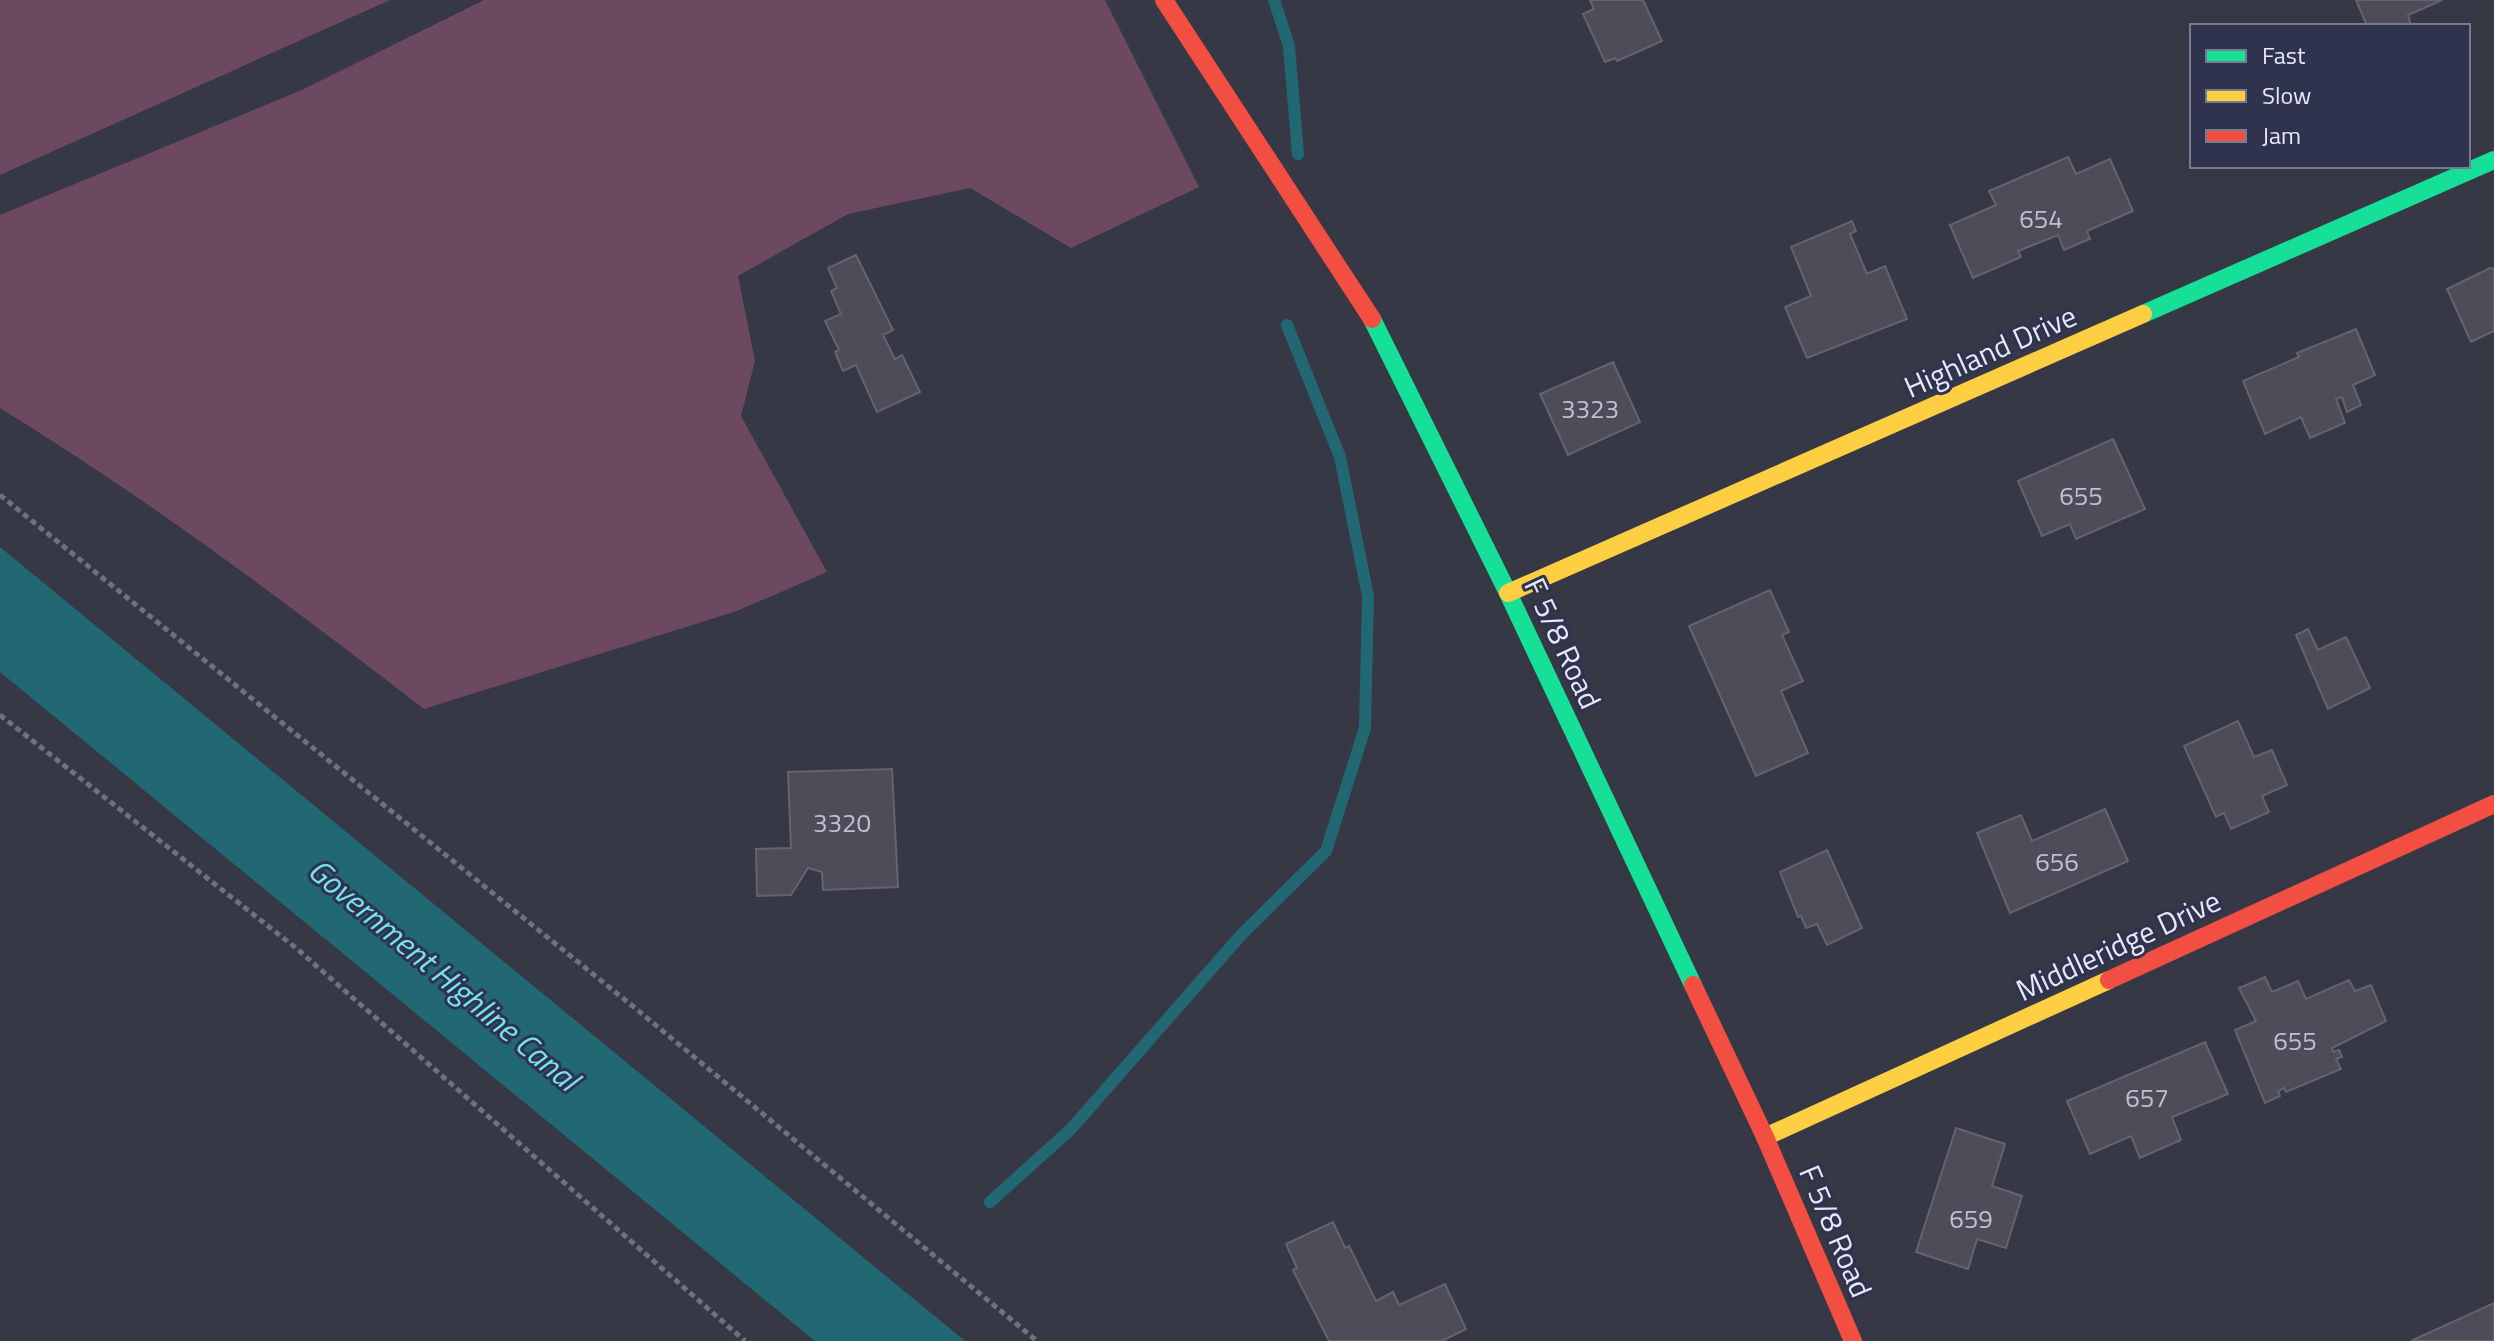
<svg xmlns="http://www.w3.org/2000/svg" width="2494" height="1341" viewBox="0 0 2494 1341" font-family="'Titillium Web',sans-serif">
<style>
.green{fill:#6c4960}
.water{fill:#226873}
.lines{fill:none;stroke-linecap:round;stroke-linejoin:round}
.stream{stroke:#226873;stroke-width:12}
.building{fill:#4e4c58;stroke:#65636f;stroke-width:2}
.path{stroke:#6c737d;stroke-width:5;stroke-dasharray:6 4;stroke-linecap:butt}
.fast{stroke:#16e098;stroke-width:18}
.slow{stroke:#ffcf43;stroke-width:18}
.jam{stroke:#f24e42;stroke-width:18}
.labels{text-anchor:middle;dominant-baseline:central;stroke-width:6;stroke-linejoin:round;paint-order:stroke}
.number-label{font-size:26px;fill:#bec1d1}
.street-label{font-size:30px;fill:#e4e8f9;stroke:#2f334d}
.water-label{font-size:32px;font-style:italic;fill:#74e3f3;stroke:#2f334d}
</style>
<rect width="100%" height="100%" fill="#363846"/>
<path class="green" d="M0 0H390L0 175Z
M484 0H1105L1199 187 1071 248 970 188 848 214 738 276 755 361 741 416 827 572 737 611 424 709C287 603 148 499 0 408V215L304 89Z"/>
<path class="water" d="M0 547 965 1341H815L0 672Z"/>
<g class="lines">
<path class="stream" d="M1274 0 1289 46 1298 154
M990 1202 1071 1129 1242 934 1326 851 1365 728 1368 596 1340 457 1287 325"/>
</g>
<path class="building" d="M1590 0H1643L1662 41 1617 61 1615 58 1605 62 1583 14 1594 9Z
M2356 0H2442L2408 15 2411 26H2367Z
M2068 157 2076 174 2110 159 2133 211 2087 231 2090 239 2064 250 2058 235 2018 251 2021 257 1973 278 1950 225 1996 205 1989 191Z
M1852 221 1856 231 1850 234 1867 274 1885 266 1907 319 1807 358 1785 307 1811 296 1791 247Z
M856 255 893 330 883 335 895 359 902 355 920 392 877 412 856 365 843 371 835 352 839 350 825 321 841 314 831 291 837 288 828 268Z
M2490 268 2494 269V331L2471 342 2447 289Z
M2356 329 2375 375 2353 385 2361 405 2347 412 2342 397 2336 399 2345 423 2310 438 2301 417 2265 434 2243 381 2299 357 2297 353Z
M1613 362 1640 422 1568 455 1540 394Z
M2113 439 2145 509 2076 539 2070 524 2042 536 2018 481Z
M1770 590 1789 632 1782 635 1803 681 1781 691 1808 753 1756 776 1689 626Z
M2308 629 2318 650 2346 637 2370 688 2328 709 2296 635Z
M2238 721 2254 757 2272 750 2287 785 2262 796 2269 812 2231 829 2224 813 2216 817 2184 746Z
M892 769 898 887 823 890 822 872 808 868 791 895 757 896 756 849 791 848 788 772Z
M2105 809 2128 861 2010 913 1977 833 2021 815 2032 841Z
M1827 850 1862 928 1827 945 1817 924 1806 928 1801 916 1798 917 1780 872Z
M2265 977 2272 992 2298 981 2306 999 2349 980 2355 991 2371 985 2386 1021 2332 1048 2333 1052 2339 1050 2342 1057 2336 1059 2341 1069 2286 1092 2284 1088 2278 1091 2280 1096 2265 1103 2235 1030 2256 1021 2239 988Z
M2205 1042 2228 1094 2172 1117 2181 1140 2140 1158 2131 1136 2090 1154 2067 1101Z
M1956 1128 2005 1144 1992 1186 2022 1196 2006 1248 1977 1239 1968 1269 1916 1252Z
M1333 1222 1345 1248 1349 1246 1376 1301 1393 1292 1399 1305 1445 1284 1466 1329 1442 1341H1329L1293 1270 1297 1268 1286 1244Z
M2494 1303V1341H2411Z"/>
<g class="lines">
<path class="path" d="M0 495 635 1008 1037 1341
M0 715 296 948 745 1341"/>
<path class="fast" d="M2143 314 2494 160
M1372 319 1508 593 1693 985"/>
<path class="slow" d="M1508 593 2143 314
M1765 1137 2109 980"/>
<path class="jam" d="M1164 0 1372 319
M2109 980 2494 804
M1693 985 1765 1137 1853 1341"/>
</g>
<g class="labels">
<g class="number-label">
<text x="2041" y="218">654</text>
<text x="1590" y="408">3323</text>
<text x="2081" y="495">655</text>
<text x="842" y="822">3320</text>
<text x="2057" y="861">656</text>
<text x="2295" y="1040">655</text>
<text x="2147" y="1097">657</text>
<text x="1971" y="1218">659</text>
</g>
<g class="street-label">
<text transform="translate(1990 351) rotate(-24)">Highland Drive</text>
<text transform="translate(1563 643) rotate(65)">F 5/8 Road</text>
<text transform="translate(2118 945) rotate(-25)">Middleridge Drive</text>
<text transform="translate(1836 1231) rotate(67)">F 5/8 Road</text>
</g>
<g class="water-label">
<text transform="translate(444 974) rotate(40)">Government Highline Canal</text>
</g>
</g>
<rect x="2190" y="24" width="280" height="144" fill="#2f334d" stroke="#777b92" stroke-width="2"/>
<rect x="2206" y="50" width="40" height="12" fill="#16e098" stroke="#777b92" stroke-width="2"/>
<text x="2262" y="64" font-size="24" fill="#e4e8f9">Fast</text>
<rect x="2206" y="90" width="40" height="12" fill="#ffcf43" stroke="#777b92" stroke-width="2"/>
<text x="2262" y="104" font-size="24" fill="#e4e8f9">Slow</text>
<rect x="2206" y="130" width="40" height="12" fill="#f24e42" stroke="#777b92" stroke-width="2"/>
<text x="2262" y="144" font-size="24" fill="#e4e8f9">Jam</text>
</svg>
